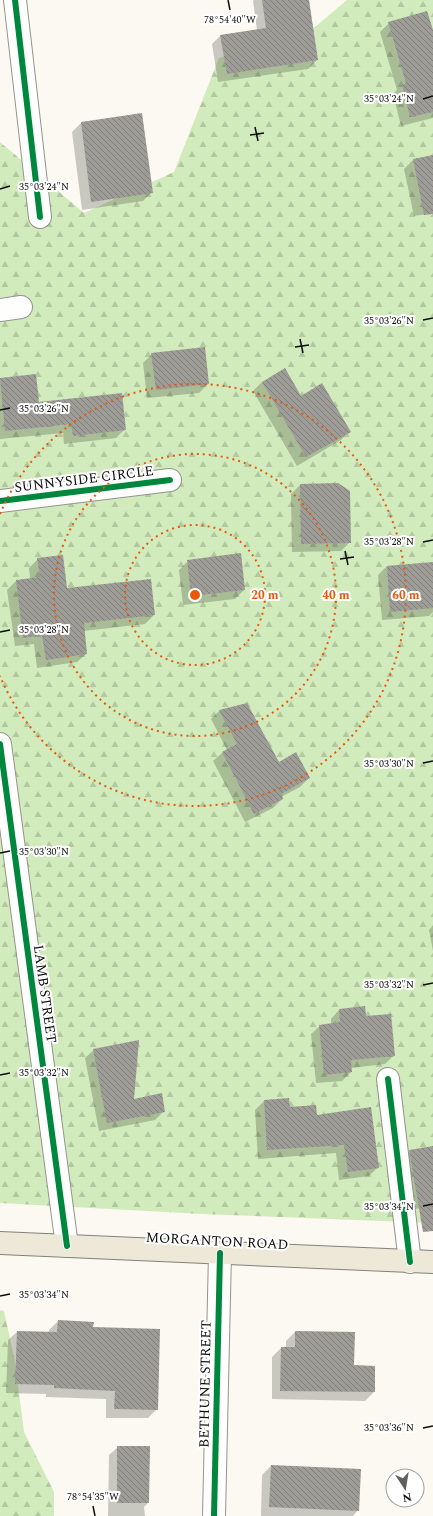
<svg xmlns="http://www.w3.org/2000/svg" width="433" height="1516" viewBox="0 0 433 1516" font-family="Spectral,serif">
<style>
.forest{fill:url(#forest-firs)}
.shadow{fill:#0003}
.building{fill:url(#building-back-hatch)}
.lines{fill:none;stroke-linecap:round;stroke-linejoin:round}
.minor-casing{stroke:#949390;stroke-width:24}
.major-casing{stroke:#81817d;stroke-width:24}
.minor{stroke:#fefefd;stroke-width:22}
.major{stroke:#ede8d8;stroke-width:22}
.cycleway-casing{stroke:#fff;stroke-width:8}
.cycleway{stroke:#00873e;stroke-width:6}
.ticks{fill:none;stroke:#0d0d0d;stroke-width:1.5}
.ring{fill:none;stroke:#e8590c;stroke-width:2;stroke-dasharray:2 4}
.labels{text-anchor:middle;dominant-baseline:central;stroke-width:4;stroke-linejoin:round;paint-order:stroke}
.street-label{font-size:14px;fill:#0d0d0d;stroke:#fff}
.ticks-label{font-size:10px;text-anchor:middle;fill:#0d0d0d;stroke:#fff;stroke-width:4;stroke-linejoin:round;paint-order:stroke}
.centre{fill:#e8590c;stroke:#fff;stroke-width:2}
.ring-label{font-size:12px;text-anchor:middle;font-weight:bold;fill:#e8590c;stroke:#fff;stroke-width:4;stroke-linejoin:round;paint-order:stroke}
</style>
<defs>
<pattern id="forest-firs" width="22" height="20" patternUnits="userSpaceOnUse"><rect width="22" height="20" fill="#d2ebbc"/><path d="M5 1l3.5 6h-7zM16 11l3.5 6h-7z" fill="#b3c8a0"/></pattern>
<pattern id="building-back-hatch" width="6" height="6" patternUnits="userSpaceOnUse"><rect width="6" height="6" fill="#9e9c97"/><path d="M-1 5l2 2M0 0l6 6M5-1l2 2" fill="none" stroke="#7f7e7a"/></pattern>
</defs>
<rect width="100%" height="100%" fill="#fbf9f1"/>
<path class="forest" d="M347 0H433V1223L202 1214 0 1203V142L84 213 174 172 219 58 315 27Z
M0 1310 4 1311 15 1362 24 1432 54 1492V1516H0Z"/>
<path class="shadow" d="M254 0H308L317 60 308 69 218 82 212 44 221 35 257 30 253 1Z
M389 23 433 34V118L401 126 393 94 397 90 380 32Z
M141 114 152 192 143 201 82 210 72 132 81 123Z
M433 156V213L414 216 404 169 413 160Z
M152 354 208 384 199 393 147 398 143 363Z
M35 375 38 403 125 429 116 438 64 444 63 433 0 439V379Z
M262 382 300 397 349 431 341 440 297 466 253 391Z
M300 485 350 542 341 551 292 552 291 494Z
M38 559 66 589 154 615 145 624 83 631 86 654 77 662 37 668 34 644 15 646 7 590 16 581 30 579 29 568Z
M188 561 244 590 235 599 183 605 179 570Z
M433 563V612L429 616 382 620 378 575 387 566Z
M220 710 278 763 309 778 300 787 281 797 282 799 273 808 245 822 213 761 222 753 227 750 211 719Z
M433 925V951L429 930Z
M339 1010 365 1017 394 1055 385 1064 351 1068V1072L342 1081 316 1083 311 1034 320 1026 331 1024V1019Z
M94 1050 133 1100 164 1111 155 1120 99 1131 85 1058Z
M288 1099 289 1108 316 1116 378 1167 369 1176 339 1180 336 1153 258 1159 255 1110 264 1101Z
M433 1147V1206L409 1210 401 1160 410 1151Z
M58 1321 92 1328 157 1409 148 1418H106V1399L46 1397V1394L6 1393 8 1340 17 1332H49V1330Z
M295 1332 353 1366 374 1392 365 1401 272 1399V1357L281 1348H286V1341Z
M118 1447 148 1503 144 1507 145 1516H108L109 1455Z
M271 1466 358 1510 353 1516H261L262 1475Z"/>
<path class="building" d="M262 0H309L318 60 227 74 220 35 266 28Z
M427 11 433 30V112L410 117 402 85 406 83 388 22Z
M142 113 153 193 91 202 81 122Z
M433 155V214L424 215 413 159Z
M205 347 209 384 156 390 151 353Z
M285 368 301 396 322 383 351 432 306 457 262 382Z
M36 374 39 402 122 393 126 430 73 436 71 424 5 431 0 378Z
M338 483 350 491 351 543 301 544 300 484Z
M241 553 245 590 191 596 187 560Z
M63 555 67 588 151 579 155 615 84 623 87 654 46 660 42 635 23 638 16 580 40 577 37 558Z
M433 562V608L390 612 387 566Z
M247 703 279 762 296 752 310 778 281 794 283 799 254 814 222 752 237 744 219 710Z
M365 1006 366 1016 391 1014 395 1056 351 1060 352 1072 324 1075 319 1025 340 1022 339 1009Z
M139 1040 134 1099 162 1093 165 1112 107 1123 93 1049Z
M289 1098 290 1107 316 1105 317 1115 371 1107 379 1168 348 1172 344 1145 267 1150 264 1100Z
M433 1146V1231L423 1232 409 1150Z
M58 1320 94 1322 93 1327 160 1329 158 1410 114 1409 115 1391 54 1388V1385L15 1384 17 1331 57 1332Z
M295 1331 355 1332 354 1365 375 1366V1392L280 1391 281 1347H295Z
M117 1446H150L149 1503H117Z
M271 1465 361 1469 359 1511 269 1507Z"/>
<g class="lines">
<g class="minor-casing">
<path id="minor" d="M15 0 40 217
M0 310 21 307
M0 501 170 480
M0 744 67 1246
M388 1079 410 1262
M214 1516 220 1253"/>
</g>
<g class="major-casing">
<path id="major" d="M0 1243 433 1262"/>
</g>
<use href="#minor" class="minor"/>
<use href="#major" class="major"/>
<g class="cycleway-casing">
<path id="cycleway" d="M15 0 40 217
M0 501 170 480
M0 744 67 1246
M388 1079 410 1262
M214 1516 220 1253"/>
</g>
<use href="#cycleway" class="cycleway"/>
</g>
<path class="ticks" d="M228 0 230 10M423 99 433 96M255 127 258 141M250 135 264 133M0 189 10 186M423 320 433 318M300 339 303 353M295 347 309 345M0 410 10 408M423 542 433 540M345 551 348 565M340 559 354 557M0 632 10 630M423 763 433 761M0 853 10 851M423 985 433 983M0 1075 10 1073M423 1206 433 1204M0 1296 10 1294M423 1428 433 1426M93 1506 95 1516"/>
<g class="ring">
<circle cx="195" cy="595" r="70"/>
<circle cx="195" cy="595" r="141"/>
<path d="M0 514A211 211 0 1 1 0 676"/>
</g>
<g class="labels">
<g class="street-label">
<text transform="translate(84 479) rotate(-7)">SUNNYSIDE CIRCLE</text>
<text transform="translate(45 994) rotate(82)">LAMB STREET</text>
<text transform="translate(217 1241) rotate(3)">MORGANTON ROAD</text>
<text transform="translate(205 1384) rotate(-89)">BETHUNE STREET</text>
</g>
</g>
<g class="ticks-label">
<text x="230" y="23">78°54'40"W</text>
<text x="389" y="102">35°03'24"N</text>
<text x="44" y="190">35°03'24"N</text>
<text x="389" y="324">35°03'26"N</text>
<text x="44" y="412">35°03'26"N</text>
<text x="389" y="545">35°03'28"N</text>
<text x="44" y="633">35°03'28"N</text>
<text x="389" y="767">35°03'30"N</text>
<text x="44" y="855">35°03'30"N</text>
<text x="389" y="988">35°03'32"N</text>
<text x="44" y="1076">35°03'32"N</text>
<text x="389" y="1210">35°03'34"N</text>
<text x="44" y="1298">35°03'34"N</text>
<text x="389" y="1431">35°03'36"N</text>
<text x="93" y="1500">78°54'35"W</text>
</g>
<circle cx="195" cy="595" r="6" class="centre"/>
<g class="ring-label">
<text x="265" y="599">20 m</text>
<text x="336" y="599">40 m</text>
<text x="406" y="599">60 m</text>
</g>
<g transform="translate(405 1488) rotate(168)"><circle r="19" fill="#ffffff" stroke="#9e9e9e"/>
<path d="M0-3L7 15L0 10L-7 15Z" fill="#60605d"/>
<text y="-6" font-size="11" font-weight="bold" text-anchor="middle" fill="#0d0d0d">N</text>
</g>
</svg>
